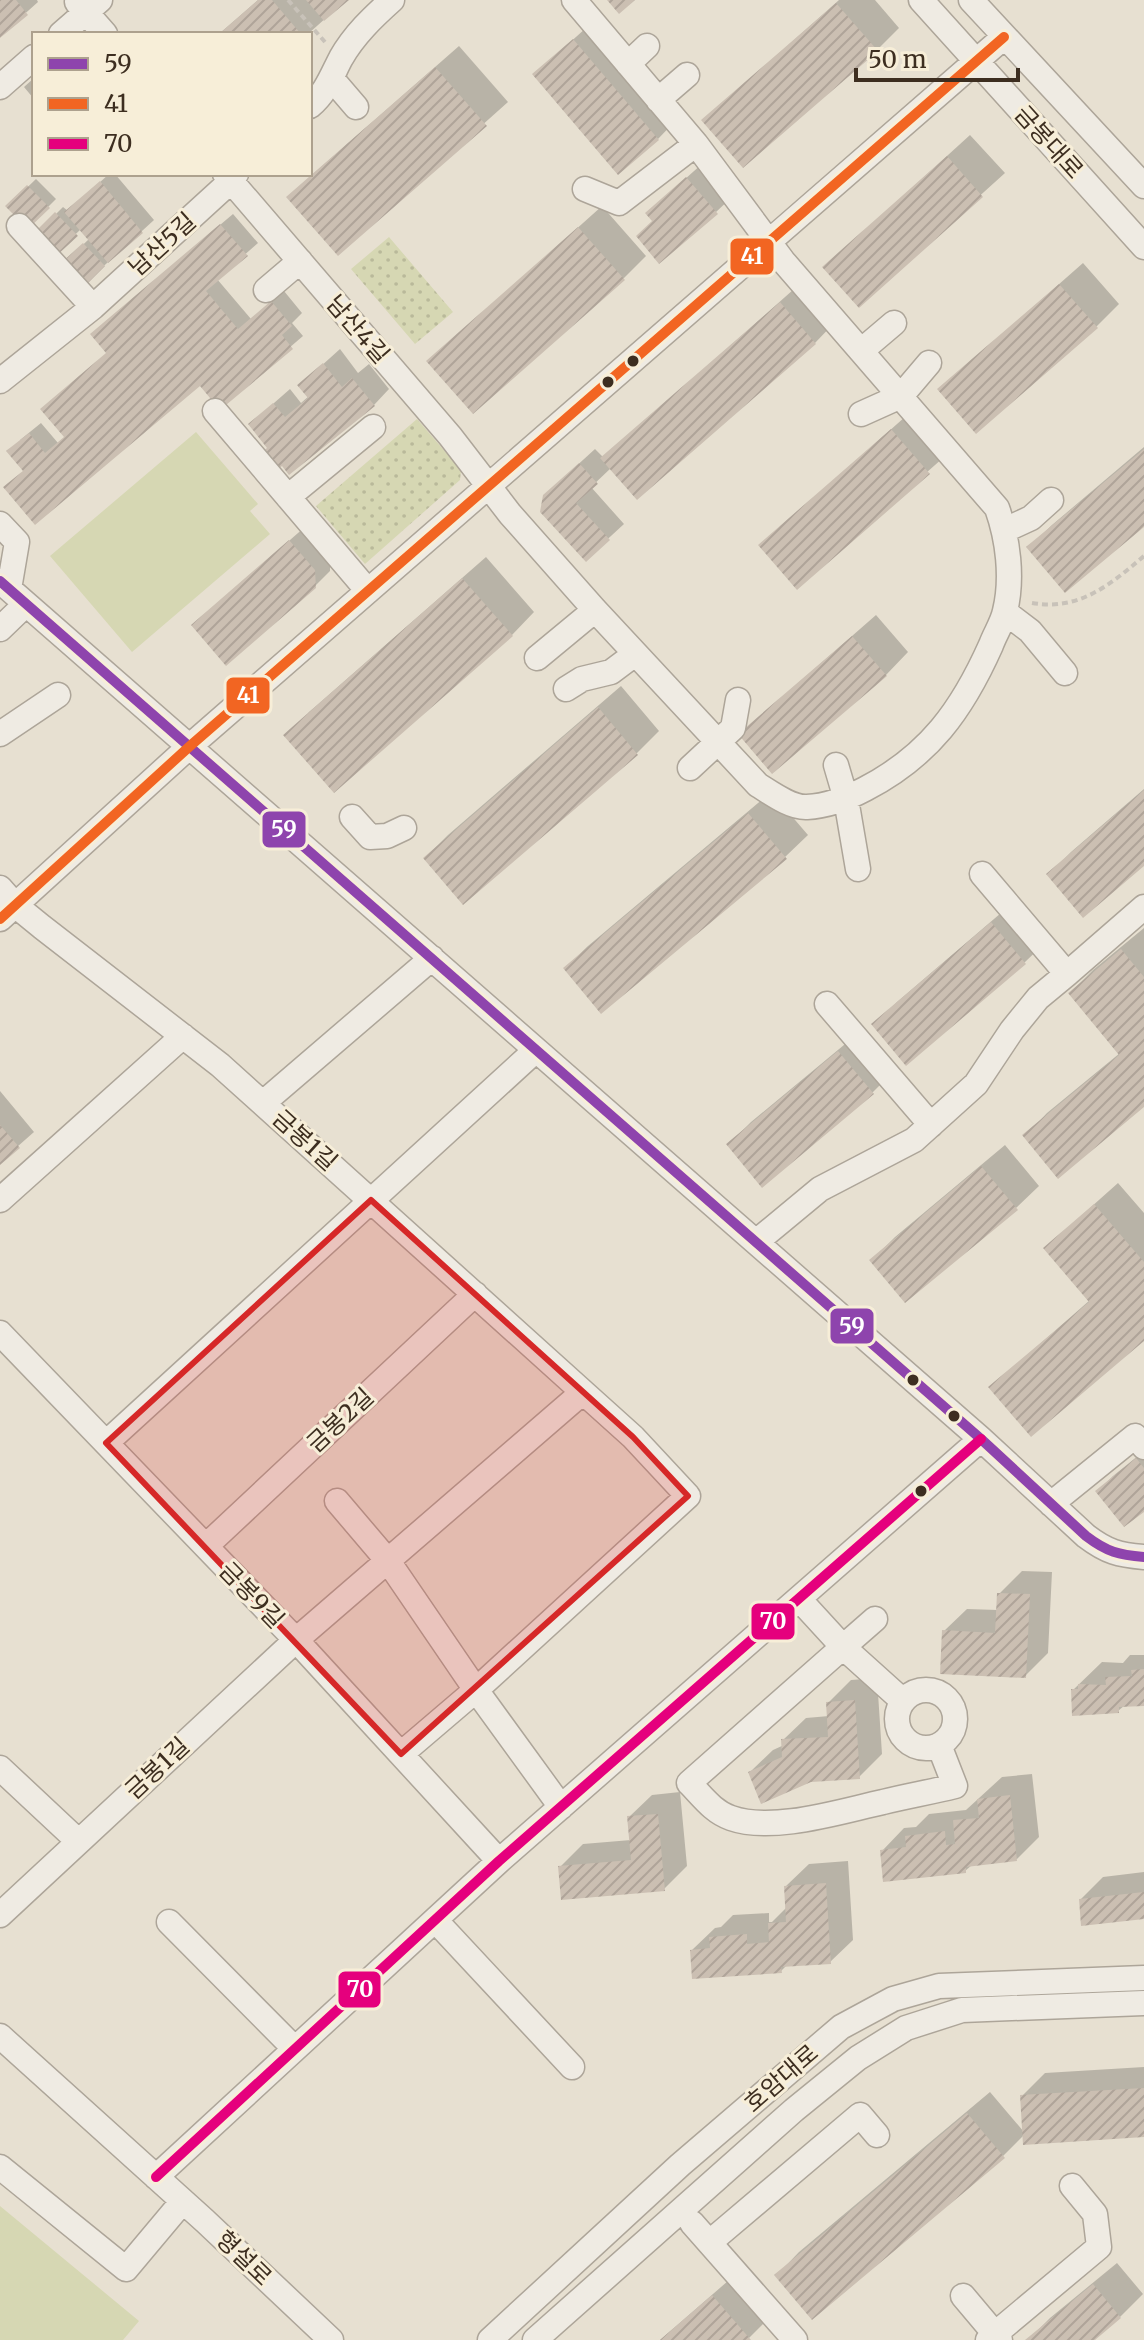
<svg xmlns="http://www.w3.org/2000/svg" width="1144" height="2340" viewBox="0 0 1144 2340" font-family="Merriweather,'Noto Sans KR',serif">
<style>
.grass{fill:url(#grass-dots)}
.pitch{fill:#d6d7b3}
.shadow{fill:#0003}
.building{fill:url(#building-hatch)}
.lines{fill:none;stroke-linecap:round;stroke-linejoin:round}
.minor-casing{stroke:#ada599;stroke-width:27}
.path{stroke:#c8c2b9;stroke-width:4;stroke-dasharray:6 4;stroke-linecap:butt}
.minor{stroke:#efebe3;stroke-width:24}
.bus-1-casing{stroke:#f7eed8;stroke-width:16}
.bus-2-casing{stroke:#f7eed8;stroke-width:16}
.bus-3-casing{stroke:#f7eed8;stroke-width:16}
.bus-1{stroke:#8e44ad;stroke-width:10}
.bus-2{stroke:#f26522;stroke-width:10}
.bus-3{stroke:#e5007d;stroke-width:10}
.marked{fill:#d62828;fill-opacity:0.2;stroke:#d62828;stroke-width:6;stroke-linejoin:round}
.bus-dot{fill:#3d2e20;stroke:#f7eed8;stroke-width:3}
.labels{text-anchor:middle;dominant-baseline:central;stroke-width:6;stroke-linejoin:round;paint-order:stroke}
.street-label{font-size:24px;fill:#3d2e20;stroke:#f7eed8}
.line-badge{stroke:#f7eed8;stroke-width:3}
.badge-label{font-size:22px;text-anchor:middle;font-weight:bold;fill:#fff}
</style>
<defs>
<pattern id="grass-dots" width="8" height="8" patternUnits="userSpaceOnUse" patternTransform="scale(2)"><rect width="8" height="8" fill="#d6d7b3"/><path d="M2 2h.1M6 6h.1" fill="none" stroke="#b9b99a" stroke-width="1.8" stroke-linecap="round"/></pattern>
<pattern id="building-hatch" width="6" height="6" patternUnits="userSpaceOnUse" patternTransform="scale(2)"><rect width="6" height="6" fill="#cbbfb2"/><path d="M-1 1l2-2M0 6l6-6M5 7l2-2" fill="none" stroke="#afa499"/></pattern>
</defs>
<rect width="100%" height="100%" fill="#e7e0d1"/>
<path class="grass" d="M389 237 453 312 415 344 351 269Z
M417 419 461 470 460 480 365 564 316 506Z"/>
<path class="pitch" d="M196 432 258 504 250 511 270 534 132 652 50 556Z
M0 2206 139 2321 123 2340H0Z"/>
<path class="shadow" d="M0 0H37L38 2 0 36Z
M258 0H346L308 34H219Z
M839 0H875L899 28 877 50 704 120Z
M597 18 680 116 658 139 535 74Z
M459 46 508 102 338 254 312 175Z
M34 78V99L24 87Z
M970 135 1005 173 859 305 825 267Z
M703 163 732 197 716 212 654 220 647 213Z
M109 174H115L154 220 83 285 63 264 89 239 81 229 55 254 36 234 63 207 68 211Z
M36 179 56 199 28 227 8 206Z
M602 206 646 256 623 279 429 361Z
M233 214 258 243 217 279 251 319 284 291 302 313 292 323 303 336 220 407 200 383 25 470 20 440 41 423 58 443 66 436 107 352 104 323Z
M1083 263 1119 304 1096 327 940 389Z
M803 281 837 320 815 343 611 468 591 487 624 524 586 559 561 480 595 449 604 458Z
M340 349 358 373 369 364 389 389 374 405 269 447 250 424 290 389 301 403 309 396 300 385Z
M915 408 952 450 797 587 761 545Z
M1144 447V524L1029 547 1052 525Z
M306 526 330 554V571L314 587 193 625Z
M486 557 534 612 512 635 308 713Z
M876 615 908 652 886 675 740 734Z
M621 686 659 731 637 753 463 902 425 858 448 835Z
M1144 789V864L1049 874 1071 852Z
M771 792 808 835 785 857 565 968 588 946Z
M1015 901 1048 940 1025 962 907 1063 874 1025 897 1002Z
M1144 928V1105L1025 1136 1047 1113 1120 1053 1070 993 1093 970Z
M862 1030 895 1070 872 1093 729 1144 751 1122Z
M0 1091 34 1132 0 1162Z
M1005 1145 1039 1186 1016 1208 872 1260 895 1237Z
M1118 1183 1144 1213V1338L991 1387 1090 1300 1045 1248Z
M1144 1451V1509L1098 1491 1113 1476Z
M1022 1571 1052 1572 1048 1653 1025 1676 944 1631 967 1609 998 1610 999 1594Z
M1130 1655H1144V1704L1125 1705 1118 1711 1073 1690 1102 1662 1123 1663Z
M877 1678 882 1754 859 1777 750 1772 773 1750 784 1745 783 1740 806 1718 829 1716 828 1703 851 1680Z
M1032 1774 1039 1837 1017 1859 972 1865 965 1871 882 1851 904 1828 916 1827 929 1814 966 1810 1002 1777Z
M680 1792 687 1866 664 1889 560 1867 583 1844 631 1840 629 1817 652 1795Z
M848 1861 853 1940 830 1962 787 1965 781 1971 692 1950 715 1928 721 1927 733 1915 769 1913V1922H772L788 1906 786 1886 809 1864Z
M1144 1872V1917L1081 1899 1103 1877Z
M1144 2067V2135H1024L1003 2156 777 2275 799 2252 990 2092 1024 2132 1022 2096 1045 2073Z
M1117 2263 1143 2294 1120 2317 1092 2340H1028L1050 2318Z
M736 2274 772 2315 747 2340H660Z"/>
<path class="building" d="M0 0H16L28 15 0 38Z
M258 0H272L301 34H219Z
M306 0H349L324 21Z
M607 0H635L619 14Z
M836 3 878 51 743 168 701 120Z
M573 39 659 140 618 175 532 74Z
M435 67 487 126 338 256 286 197Z
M947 156 983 197 859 308 822 267Z
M686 177 718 214 659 264 636 236 652 221 645 213Z
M100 181 143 233 108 263 64 212Z
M27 185 50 208 28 229 5 206Z
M55 212 78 236 55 257 33 234Z
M220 224 248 256 206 291 238 329 271 301 292 326 282 335 293 349 220 410 200 386 35 525 3 487 23 471 6 451 29 433 45 453 64 437 40 409 106 353 90 334Z
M578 227 625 280 473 414 426 361Z
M83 243 105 266 83 288 60 264Z
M1059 284 1098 328 976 434 937 389Z
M780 302 816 344 637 500 600 458Z
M323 363 342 387 352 378 375 406 289 475 282 466 271 475 256 457 267 448 248 424 273 403 285 417 308 398 297 385Z
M891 429 930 474 797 590 758 545Z
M1144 449V527L1065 593 1026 547Z
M579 463 598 484 576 503 610 540 586 562 540 512 543 495Z
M289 540 315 570 316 588 226 666 191 625Z
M462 578 513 636 334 793 283 735Z
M852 636 887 676 772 774 738 734Z
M598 707 638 755 463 905 423 858Z
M1144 790V866L1083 918 1046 874Z
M748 813 787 859 601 1014 563 968Z
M991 922 1026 964 906 1066 871 1024Z
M1121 949 1144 977V1107L1058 1179 1022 1135 1119 1055 1068 993Z
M838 1051 874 1094 762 1188 726 1144Z
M0 1125 20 1148 0 1165Z
M981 1166 1018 1210 905 1303 869 1260Z
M1094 1204 1144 1262V1341L1031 1437 988 1387 1089 1302 1043 1248Z
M1136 1458 1144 1468V1512L1124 1527 1095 1491Z
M997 1593 1030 1594 1026 1678 940 1674 942 1630 995 1633Z
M1144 1669V1706L1119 1707V1713L1072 1716 1071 1689H1078V1684L1106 1685 1105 1677 1132 1676 1131 1670Z
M855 1700 860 1779 811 1782 761 1804 748 1772 782 1757 781 1739 828 1737 826 1702Z
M1010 1795 1017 1861 966 1867V1873L883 1882 880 1850 906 1847 905 1836 945 1831 946 1845 955 1844 953 1820 979 1818 977 1799Z
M658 1814 665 1891 561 1900 558 1866 631 1860 627 1816Z
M826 1883 831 1964 781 1967 782 1973 692 1979 690 1950 710 1948 709 1937 747 1934V1944L769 1942 768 1923 786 1922 784 1886Z
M1144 1892V1919L1081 1926 1079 1899Z
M1144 2088V2137L1023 2145 1020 2095Z
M967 2113 1005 2158 812 2320 774 2275Z
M1093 2284 1121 2318 1095 2340H1025Z
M712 2295 751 2340H660Z"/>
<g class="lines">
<g class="minor-casing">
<path id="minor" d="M574 0 696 144
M921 0 1144 247
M971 0 1144 186
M77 2 105 34
M61 34 100 0
M628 64 647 46
M332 79 356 107
M0 87 34 57
M658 100 687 75
M310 106C326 93 332 75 341 58 354 35 373 17 392 0
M225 174 450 436 510 514 595 610 758 785C771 793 791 808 807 807 827 806 848 798 865 789 929 756 962 710 991 645 995 634 1003 622 1005 611 1013 578 1008 539 997 508L783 261 696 144 619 203 585 189
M19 226 93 307
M266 290 300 261
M861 351 894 323
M0 381 93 307 231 181 236 174
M215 411 368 591
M861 414 901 396 929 363
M288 497 373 427
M0 524 17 542 9 589
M1005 530 1031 518 1051 500
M0 581 981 1439 1086 1536C1107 1552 1119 1555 1144 1557
M1005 612 1030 631 1065 673
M0 629 26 604
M537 658 595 610
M566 689 582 679 611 672 635 654
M0 734 58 695
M836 765 846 799 858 869
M690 768 733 728 738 700
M352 817 370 837 387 836 404 828
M982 874 1067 974 1144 907
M0 888 15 905 42 927 220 1065 583 1392 296 1640 0 1915
M0 919 190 746 1004 37
M827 1004 931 1125
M263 1103 432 958
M0 1200 183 1036
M756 1242 820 1189 914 1140 976 1084 1012 1030 1038 998 1067 974
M0 1333 296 1640 499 1861
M106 1443 536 1050
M337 1501 388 1561 476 1690 561 1807
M1051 1504 1135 1436 1144 1447
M206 1546 475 1294
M799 1599 843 1647 689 1783C702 1796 713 1812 731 1818 773 1833 841 1811 883 1802 907 1796 931 1792 955 1786L939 1745
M875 1619 843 1647 903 1701
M897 1719a29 29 0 1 1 58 0a29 29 0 1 1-58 0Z
M401 1754 476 1690 688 1496 633 1437 583 1392
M0 1768 78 1841
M435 1920 572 2067
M169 1922 294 2048
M0 2036 205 2221 331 2340
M0 2167 126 2269 183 2201
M156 2177 499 1861 981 1439
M692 2223 795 2340
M710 2242 860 2115 877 2135
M963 2296 995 2334 988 2340
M490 2340 680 2165 841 2027 893 1999 939 1986 1144 1978
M535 2340 794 2110 858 2058 906 2028 962 2010 1144 2003
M1000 2340 995 2334 1099 2247 1095 2214 1072 2186"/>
</g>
<path class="path" d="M288 0 325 42
M1032 603C1079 611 1110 585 1144 556"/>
<use href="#minor" class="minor"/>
<g class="bus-1-casing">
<path id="bus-1" d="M0 581 981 1439 1086 1536C1107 1552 1119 1555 1144 1557"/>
</g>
<g class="bus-2-casing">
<path id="bus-2" d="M0 919 190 746 1004 37"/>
</g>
<g class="bus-3-casing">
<path id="bus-3" d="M156 2177 499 1861 981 1439"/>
</g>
<use href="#bus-1" class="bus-1"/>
<use href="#bus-2" class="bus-2"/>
<use href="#bus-3" class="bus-3"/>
</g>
<path class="marked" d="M371 1200 633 1437 688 1496 401 1754 106 1443Z"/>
<g class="bus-dot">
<circle cx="633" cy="361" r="7"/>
<circle cx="608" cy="382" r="7"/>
<circle cx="913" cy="1380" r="7"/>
<circle cx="954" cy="1416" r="7"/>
<circle cx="921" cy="1491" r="7"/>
</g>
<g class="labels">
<g class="street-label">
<text transform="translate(1049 142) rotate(48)">금봉대로</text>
<text transform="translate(162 244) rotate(-42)">남산5길</text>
<text transform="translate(358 329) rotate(49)">남산4길</text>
<text transform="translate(305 1140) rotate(42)">금봉1길</text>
<text transform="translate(340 1420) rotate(-43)">금봉2길</text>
<text transform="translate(252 1595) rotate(46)">금봉9길</text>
<text transform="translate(157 1768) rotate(-43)">금봉1길</text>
<text transform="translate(781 2078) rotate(-41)">호암대로</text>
<text transform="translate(244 2258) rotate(44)">형설로</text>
</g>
</g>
<g class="line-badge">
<rect x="729" y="237" width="46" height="39" rx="8" fill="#f26522"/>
<rect x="225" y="676" width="46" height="39" rx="8" fill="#f26522"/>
<rect x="261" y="810" width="46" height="39" rx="8" fill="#8e44ad"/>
<rect x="829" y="1307" width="46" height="38" rx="8" fill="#8e44ad"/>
<rect x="750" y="1602" width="46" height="39" rx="8" fill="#e5007d"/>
<rect x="337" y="1970" width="45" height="39" rx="8" fill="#e5007d"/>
</g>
<g class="badge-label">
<text x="752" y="264">41</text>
<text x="248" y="703">41</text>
<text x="284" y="837">59</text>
<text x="852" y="1334">59</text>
<text x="773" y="1629">70</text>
<text x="360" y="1997">70</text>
</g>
<rect x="32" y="32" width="280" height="144" fill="#f7eed8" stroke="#ada18e" stroke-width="2"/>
<rect x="48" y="58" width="40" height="12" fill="#8e44ad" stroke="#ada18e" stroke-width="2"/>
<text x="104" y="72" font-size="24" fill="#3d2e20">59</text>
<rect x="48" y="98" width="40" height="12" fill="#f26522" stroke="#ada18e" stroke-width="2"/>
<text x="104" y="112" font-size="24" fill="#3d2e20">41</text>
<rect x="48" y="138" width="40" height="12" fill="#e5007d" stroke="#ada18e" stroke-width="2"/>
<text x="104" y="152" font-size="24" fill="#3d2e20">70</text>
<path d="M856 68v12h162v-12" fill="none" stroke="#3d2e20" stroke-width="4"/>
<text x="868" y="68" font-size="24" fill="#3d2e20" stroke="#f7eed8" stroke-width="6" paint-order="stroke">50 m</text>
</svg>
